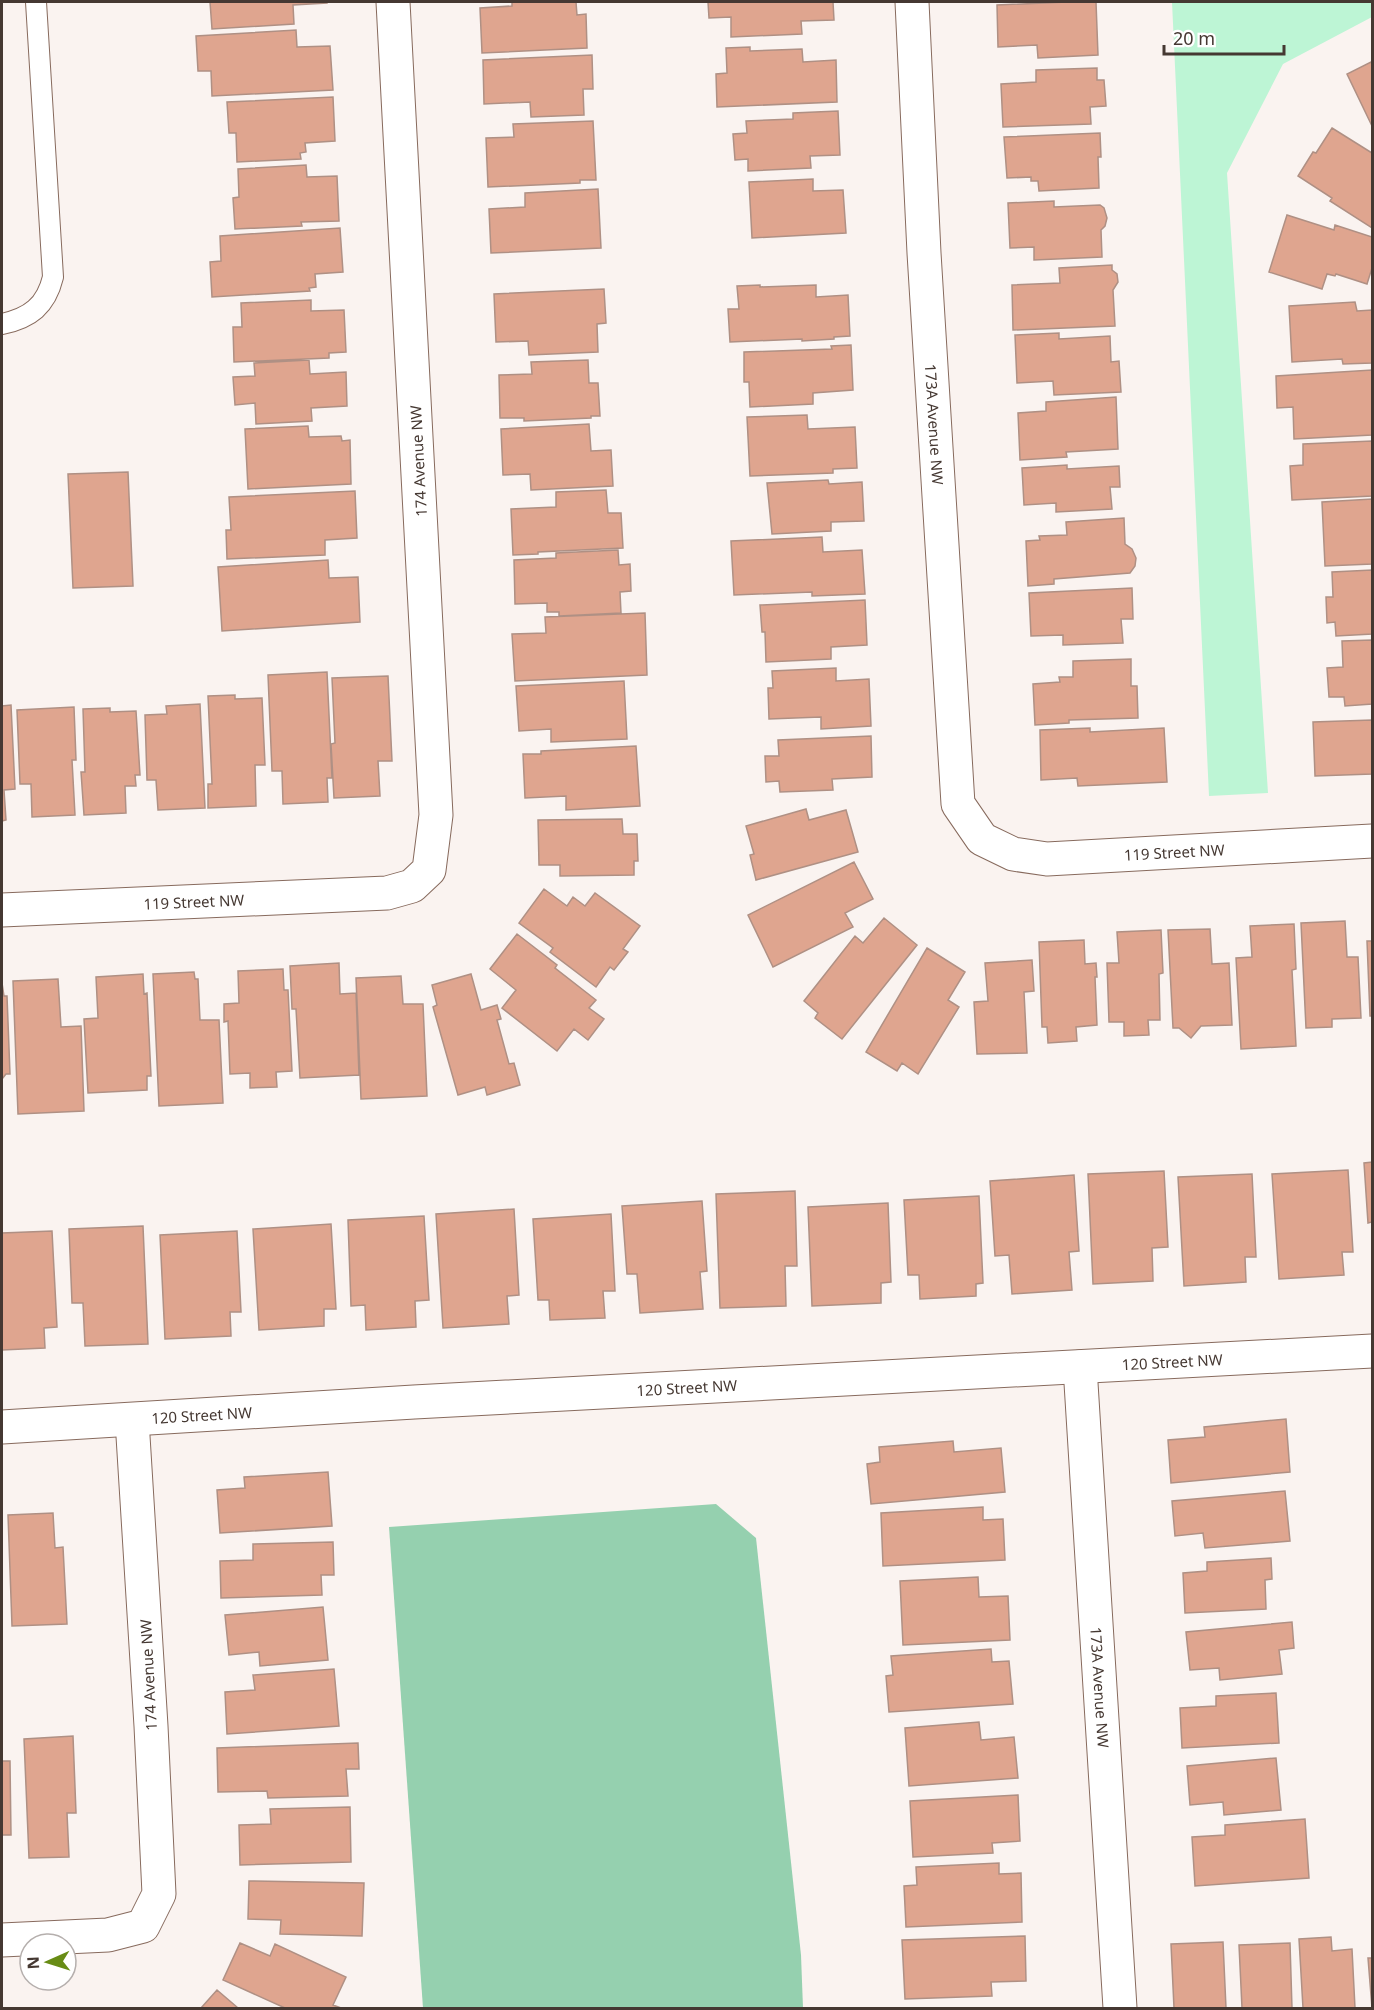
<svg xmlns="http://www.w3.org/2000/svg" width="1374" height="2010" viewBox="0 0 1374 2010" font-family="'Noto Sans',sans-serif">
<style>
.green{fill:#bdf5d5}
.forest{fill:#95d0af}
.building{fill:#dfa58f;stroke:#af9084;stroke-width:1.5}
.lines{fill:none;stroke-linecap:round;stroke-linejoin:round}
.lane-casing{stroke:#876a5d;stroke-width:22}
.street-casing{stroke:#876a5d;stroke-width:35}
.lane{stroke:#fff;stroke-width:20}
.street{stroke:#fff;stroke-width:33}
.labels{text-anchor:middle;dominant-baseline:central;stroke-width:6;stroke-linejoin:round;paint-order:stroke}
.street-label{font-size:15px;fill:#453832;stroke:#fff}
</style>
<rect width="100%" height="100%" fill="#faf3f0"/>
<path class="green" d="M1172 2H1372V17L1283 64 1227 173 1268 793 1209 796Z"/>
<path class="forest" d="M716 1504 756 1538 801 1955 803 2008H423L389 1527Z"/>
<path class="building" d="M210 2H327V3L293 5 294 24 212 29Z
M512 2H576L577 15 586 14 587 48 482 53 480 8 512 6Z
M708 2H833L834 20 801 21 802 34 731 37V17L709 18Z
M1067 2H1096L1098 55 1038 58 1037 45 998 47 997 5Z
M296 30 297 47 330 46 333 90 212 96 211 71H198L196 36Z
M750 47V51L802 49 803 62 836 60 837 102 717 107 716 74 727 73 726 48Z
M592 55 593 89H583L584 115 531 117 530 102 484 104 483 60Z
M1371 62 1372 64V126L1347 74Z
M1097 68V80H1104L1106 106 1090 107 1091 124 1003 127 1001 84 1036 82V70Z
M333 97 335 141 305 143 306 152 300 153 301 159 237 162 236 133H229L227 102Z
M838 111 840 155 810 156 811 168 748 171V159L735 160 733 134 747 133 746 121 793 119V113Z
M593 121 596 180H580V183L488 187 486 138 514 137 513 124Z
M1332 128 1372 153V228L1330 201 1332 198 1298 176 1313 152 1316 153Z
M1100 133 1101 157H1098L1099 188 1039 191 1038 181H1031V177L1007 178 1004 137Z
M306 165 307 177 337 176 339 221 301 222 302 226 235 229 233 198 239 197 238 169Z
M813 179V191L843 190 846 233 752 238 749 182Z
M598 189 601 248 491 253 489 209 525 207V193Z
M1054 201V207L1100 205 1104 208 1107 218 1105 226 1101 230 1102 257 1034 260V247L1010 248 1008 203Z
M1287 215 1334 230 1335 225 1372 237V268L1367 284 1336 274 1335 276 1327 274 1322 289 1269 272Z
M340 228 343 272 315 274 316 287 309 288 310 291 212 297 210 262 221 261 220 236Z
M1112 265V270L1117 274 1118 282 1113 290 1115 326 1013 330 1012 285 1060 283 1059 268Z
M760 285V287L816 285V297L848 295 850 336 834 337V339L802 341V339L730 342 728 309H739L737 286Z
M604 289 606 323 597 324 598 352 529 355 528 341 496 342 494 294Z
M311 300V311L344 310 346 352 329 353V358L234 362 233 327H242L241 303Z
M1355 302 1357 311 1372 310V363L1343 364 1342 359 1292 362 1289 306Z
M1059 333V339L1110 336 1111 362 1119 361 1121 392 1054 395 1053 381 1017 383 1015 335Z
M851 345 853 390 813 393V404L750 407 749 382H744V352L832 349 831 346Z
M309 360 310 374 346 372 347 406 311 408 312 421 256 424 255 403 235 405 233 377 255 376 254 363Z
M588 360 589 383H598L600 416H591V418L524 421V418H500L499 375 532 374 531 362Z
M1372 370V435L1294 439 1293 407 1277 408 1276 376Z
M1116 397 1118 449 1066 452 1067 457 1020 460 1018 413 1046 411V402Z
M807 415 808 429 855 427 857 468 833 469V473L750 476 747 417Z
M589 424 591 451 611 450 613 486 531 490 530 474 503 475 501 429Z
M308 426 309 437 341 436 342 441 350 440 351 484 248 489 245 429Z
M1372 441V496L1292 500 1290 466 1303 465V444Z
M1067 465V469L1119 466 1120 487H1110L1112 509 1056 512V503L1024 505 1022 468Z
M128 472 133 586 73 588 68 474Z
M828 480 829 484 862 482 864 521 831 522V531L772 534 767 483Z
M606 490 608 513H621L623 548 538 552V554L513 555 511 509 556 507V492Z
M355 491 357 538 325 540V555L227 559 226 530H231L229 497Z
M1372 499V564L1325 566 1322 502Z
M1124 518 1125 544 1132 549 1136 558 1135 566 1130 573 1054 579V584L1028 586 1026 541 1040 540 1039 536 1067 535 1066 522Z
M822 537 823 552 862 550 865 594 812 596V592L734 595 731 541Z
M618 550 619 565 630 564 631 591 620 592 621 613 559 616V612H547V603L515 604 514 560 556 558V553Z
M328 560 329 578 358 577 360 622 222 631 218 567Z
M1372 570V634L1336 636 1335 622 1327 623 1326 597H1333L1332 572Z
M1132 588 1133 619H1121L1123 643 1063 645V635L1031 636 1029 593Z
M865 600 867 645 831 647V659L766 662 765 632H762L760 605Z
M645 613 647 675 515 681 512 634 546 633 545 617Z
M1372 640V704L1345 706 1344 697H1329L1327 668 1343 667 1342 641Z
M1131 659V686H1137L1138 718 1069 720V723L1035 725 1033 684 1060 682 1059 677H1073V661Z
M836 668V681L869 679 871 726 821 729V717L769 719 768 688H773L772 671Z
M327 672 332 778H327L328 802 283 804 282 771H272L268 675Z
M388 676 392 761H378L380 796 334 798 331 744 335 743 332 678Z
M624 681 627 739 551 742V729L519 731 516 686Z
M235 695V699L262 698 265 765H255L256 806 208 808V784H212L208 696Z
M200 704 205 808 158 810 156 780H147L145 715 167 714 166 706Z
M11 705 15 789 4 790 6 820 2 821V706Z
M74 707 76 760H72L75 815 32 817 31 784H20L17 710Z
M110 708V712L136 711 140 775H135L136 786H125L126 813 84 815 81 772H85L83 709Z
M1372 720V774L1315 776 1313 722Z
M1090 728V732L1164 728 1167 782 1078 786 1077 778 1041 780 1040 730Z
M871 736 872 777 832 779 833 790 780 792 779 781 766 782 765 756H779L778 740Z
M636 746 640 806 566 810V796L525 798 523 754H541V751Z
M806 809 809 820 846 810 858 852 756 880 750 855 754 854 746 826Z
M622 819 623 834H637L638 861H634V875L560 876V865H539L538 820Z
M854 862 873 899 845 913 853 927 773 967 748 915Z
M544 889 567 906 573 897 585 906 595 893 640 926 623 949 628 952 614 970 610 967 596 987 550 952 553 948 519 923Z
M884 918 917 945 842 1039 815 1018 818 1013 804 1001 855 936 863 943Z
M1345 921 1347 957H1358L1361 1018 1332 1019V1027L1306 1028 1301 923Z
M1294 924 1296 969 1292 970 1296 1046 1241 1049 1236 958 1252 957 1250 926Z
M1210 929 1212 964 1229 963 1232 1025 1201 1026 1191 1038 1179 1028H1173L1168 930Z
M1161 930 1163 973 1159 974 1160 1020H1148L1149 1035 1124 1036V1022H1109L1107 963H1119L1117 932Z
M517 934 557 965 555 968 596 1000 589 1008 604 1019 588 1040 574 1029 557 1051 502 1008 516 990 490 969Z
M1084 940 1085 964 1096 963 1097 977H1095L1097 1025 1076 1027 1077 1041 1048 1043 1047 1027H1042L1039 942Z
M1367 941H1372V1016H1370Z
M927 948 965 972 948 1000 959 1007 918 1074 902 1063 897 1071 866 1052Z
M1032 960 1034 991 1024 992 1027 1053 977 1054 974 1002 988 1001 985 963Z
M339 963 340 994 356 993 359 1075 300 1078 296 1009H292L290 966Z
M283 969 284 990H288L292 1071 276 1072 277 1087 250 1088V1073L230 1074 228 1021 224 1022V1004L239 1003 238 971Z
M194 972 195 979H198L200 1020H219L223 1103 159 1106 153 974Z
M143 974 144 994 147 993 151 1076H147V1090L88 1093 84 1019 98 1018 96 977Z
M471 974 481 1010 497 1005 501 1019 497 1020 509 1064 514 1063 520 1085 487 1095 485 1087 458 1095 433 1007 437 1005 432 985Z
M401 976 403 1004H423L427 1096 361 1099 356 978Z
M58 979 61 1027 81 1026 84 1111 18 1114 13 981Z
M2 983 4 996H7L10 1074H6L2 1079Z
M1372 1162V1222L1368 1223 1364 1163Z
M1348 1170 1353 1252H1342L1344 1275 1279 1279 1272 1174Z
M1164 1171 1168 1247 1152 1248 1153 1281 1093 1284 1088 1174Z
M1252 1174 1256 1257H1245L1246 1282 1184 1286 1178 1177Z
M1074 1175 1079 1251 1069 1252 1072 1290 1012 1294 1009 1255 995 1256 990 1181Z
M795 1191 797 1266H785L786 1306 720 1308 716 1194Z
M979 1196 983 1283 976 1284V1296L920 1299 919 1275H908L904 1200Z
M702 1201 707 1271 700 1272 703 1309 640 1313 637 1274H627L622 1206Z
M888 1203 891 1282 881 1283V1303L812 1306 808 1207Z
M514 1209 519 1295 507 1296 509 1324 443 1328 436 1214Z
M611 1214 615 1291H603L605 1318 550 1320 549 1300H538L533 1219Z
M424 1216 429 1300 415 1301 416 1327 366 1330 365 1305 351 1306 348 1220Z
M331 1224 336 1309H324V1326L259 1330 253 1229Z
M143 1226 148 1344 85 1346 83 1303H72L69 1229Z
M52 1231 57 1327 44 1328 45 1348 2 1350V1233Z
M237 1231 241 1312H230L231 1336 165 1339 160 1235Z
M1286 1419 1290 1472 1171 1483 1168 1440 1205 1437 1204 1427Z
M953 1441 954 1452 1001 1448 1005 1492 871 1504 867 1464 880 1462 879 1447Z
M328 1472 332 1526 220 1533 217 1490 245 1488 244 1477Z
M1285 1491 1290 1541 1205 1548 1203 1533 1175 1536 1172 1501Z
M983 1507V1520L1003 1519 1005 1560 883 1566 881 1513Z
M53 1513 55 1548 63 1547 67 1624 12 1626 8 1515Z
M333 1542 334 1575H321L322 1595 221 1598 220 1561 253 1560V1544Z
M1271 1558 1272 1579 1265 1580 1266 1609 1185 1613 1183 1573 1207 1571V1562Z
M978 1577 979 1597 1008 1596 1010 1640 903 1645 900 1581Z
M323 1607 328 1660 260 1666 259 1652 229 1655 225 1615Z
M1292 1622 1294 1648 1279 1650 1282 1674 1220 1680 1219 1668 1190 1670 1186 1632Z
M991 1649 992 1662 1009 1661 1013 1704 889 1712 886 1676 893 1675 891 1656Z
M334 1669 339 1726 227 1734 225 1692 255 1690 253 1675Z
M1276 1693 1279 1743 1182 1748 1180 1708 1216 1706V1696Z
M979 1722 981 1740 1014 1737 1018 1778 909 1786 905 1728Z
M73 1736 76 1813H67L69 1857 29 1858 24 1739Z
M358 1743 359 1769H346L348 1796 268 1798 267 1791 218 1792 217 1748Z
M1276 1758 1281 1810 1224 1815 1223 1802 1190 1805 1187 1766Z
M2 1761H10L11 1835H2Z
M1018 1795 1020 1841 992 1843 993 1853 913 1857 910 1801Z
M350 1807 351 1862 240 1865 239 1825 271 1824 270 1809Z
M1305 1819 1309 1878 1195 1886 1192 1837 1225 1835V1825Z
M999 1863V1874L1021 1873 1022 1922 906 1927 904 1886 917 1885 916 1867Z
M249 1881 364 1883 362 1936 280 1934 281 1920 248 1919Z
M1025 1936 1026 1981 991 1982 992 1996 905 1999 902 1940Z
M1331 1937 1332 1951 1352 1949 1355 2008H1303L1299 1939Z
M1223 1942 1226 2008H1174L1171 1944Z
M240 1943 270 1956 275 1944 346 1977 333 2005 341 2008H285L223 1980Z
M1290 1943 1292 2008H1242L1239 1945Z
M1368 1958H1372V2008Z
M217 1990 238 2008H201Z"/>
<g class="lines">
<g class="lane-casing">
<path id="lane" d="M2 324C30 318 46 306 53 277L36 2"/>
</g>
<g class="street-casing">
<g id="street">
<path id="s1" d="M912 2 924 253 958 804 982 839 1013 854 1047 859 1372 841"/>
<path id="s2" d="M2 910 387 893 412 886 429 870 436 815 393 2"/>
<path id="s3" d="M1080 1367 1120 2008"/>
<path id="s4" d="M2 1427 414 1402 1372 1351"/>
<path d="M2 1940 108 1935 143 1926 159 1894 151 1726 132 1420"/>
</g>
</g>
<use href="#lane" class="lane"/>
<use href="#street" class="street"/>
</g>
<g class="labels">
<g class="street-label">
<text stroke="none"><textPath href="#s1" startOffset="423">173A Avenue NW</textPath></text>
<text transform="translate(418 461) rotate(-93)">174 Avenue NW</text>
<text stroke="none"><textPath href="#s1" startOffset="1042">119 Street NW</textPath></text>
<text stroke="none"><textPath href="#s2" startOffset="192">119 Street NW</textPath></text>
<text stroke="none"><textPath href="#s4" startOffset="1172">120 Street NW</textPath></text>
<text stroke="none"><textPath href="#s4" startOffset="686">120 Street NW</textPath></text>
<text stroke="none"><textPath href="#s4" startOffset="200">120 Street NW</textPath></text>
<text transform="translate(148 1675) rotate(-93)">174 Avenue NW</text>
<text stroke="none"><textPath href="#s3" startOffset="321">173A Avenue NW</textPath></text>
</g>
</g>
<rect width="1374" height="2010" fill="none" stroke="#453832" stroke-width="6"/>
<g transform="translate(48 1962) rotate(267)"><circle r="28" fill="#ffffff" stroke="#b5afad" stroke-width="1.5"/>
<path d="M0-4.5L10 22L0 15L-10 22Z" fill="#688c15"/>
<text y="-9" font-size="16" font-weight="bold" text-anchor="middle" fill="#453832">N</text>
</g>
<path d="M1164 45v9h120v-9" fill="none" stroke="#453832" stroke-width="3"/>
<text x="1173" y="45" font-size="18" fill="#453832" stroke="#ffffff" stroke-width="4.5" paint-order="stroke">20 m</text>
</svg>
